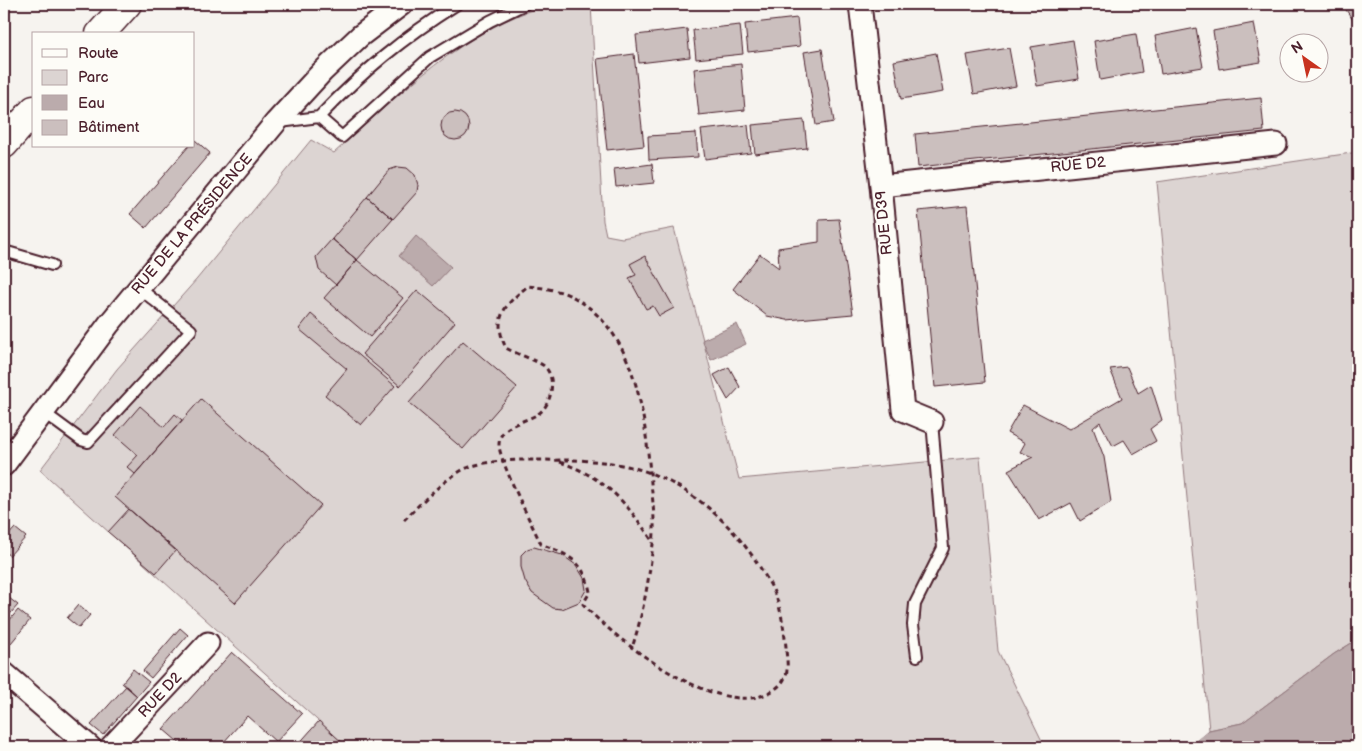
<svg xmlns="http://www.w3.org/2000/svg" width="1362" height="751" viewBox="0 0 1362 751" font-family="'Balsamiq Sans',sans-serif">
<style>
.green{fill:#dcd4d2;stroke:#937a7e}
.water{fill:#bbabac;stroke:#8e7378}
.building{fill:#cbbfbe;stroke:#4a1f2b}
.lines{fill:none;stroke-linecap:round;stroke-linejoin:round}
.lane-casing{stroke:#4a1f2b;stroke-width:14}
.street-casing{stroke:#4a1f2b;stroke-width:25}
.secondary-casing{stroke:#4a1f2b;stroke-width:31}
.path{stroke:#4a1f2b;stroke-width:3;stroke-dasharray:5 4;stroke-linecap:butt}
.lane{stroke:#fdfcf7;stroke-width:10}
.street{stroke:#fdfcf7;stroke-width:21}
.secondary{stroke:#fdfcf7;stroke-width:28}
.labels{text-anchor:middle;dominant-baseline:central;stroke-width:4;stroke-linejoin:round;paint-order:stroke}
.street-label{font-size:15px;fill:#4a1f2b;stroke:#fdfcf7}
</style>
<rect width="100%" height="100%" fill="#f6f3ef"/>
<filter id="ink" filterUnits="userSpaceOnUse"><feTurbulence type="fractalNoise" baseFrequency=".02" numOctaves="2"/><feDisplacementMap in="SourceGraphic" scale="10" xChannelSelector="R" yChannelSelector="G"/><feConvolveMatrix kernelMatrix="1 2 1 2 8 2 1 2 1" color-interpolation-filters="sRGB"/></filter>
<g filter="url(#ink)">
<path class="green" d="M551 4H591L603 221 606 235 622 238 674 228 739 479 980 457 998 651 1045 747H347L40 470 117 369 197 279 311 140 334 153C399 95 465 27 551 4Z
M1358 152V639L1334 654 1242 723 1209 730 1157 182Z"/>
<path class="water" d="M416 236 451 267 433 286 399 256Z
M737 324 746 344 711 360 702 340Z
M1358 639V747H1189L1209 730 1242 723 1334 654Z"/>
<path class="building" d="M1342 4H1358V14L1353 20Z
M797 18 800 46 748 52 745 24Z
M1254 23 1261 62 1219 69 1213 31Z
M740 25 743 54 696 59 693 30Z
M1196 28 1203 67 1161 74 1155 36Z
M687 29 690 57 639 63 636 35Z
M1136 34 1142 72 1100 80 1094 41Z
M1073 40 1079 79 1037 86 1031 47Z
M1009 48 1016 86 974 94 967 55Z
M822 49 834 122 816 125 804 52Z
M936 53 943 92 901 99 894 61Z
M634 54 644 146 607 150 597 59Z
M741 64 745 110 699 115 694 69Z
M1261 98 1264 131 918 167 915 134Z
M441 126a14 14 0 1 1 28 0a14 14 0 1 1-28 0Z
M804 120 807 148 755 154 752 125Z
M748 125 751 153 705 159 701 130Z
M696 133 698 157 649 160 648 136Z
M195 140 210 153 146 228 130 214 189 146H194Z
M652 164 654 183 616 187 614 169Z
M398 167 407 168 415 175 418 185 417 192 393 219 367 197 389 170Z
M367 197 393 219 357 260 332 239Z
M967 206 985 382 935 387 918 211Z
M839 219 853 314 787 320 767 316 733 289 760 254 779 268 778 248 819 242V220Z
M332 239 357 260 336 285 319 270 316 257Z
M645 256 674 308 659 316 653 306 646 309 629 278 636 275 630 264Z
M357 260 403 298 370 337 324 298Z
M417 290 455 322 400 386 362 354Z
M311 314 395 386 361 425 325 395 347 369 299 329Z
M463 341 517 387 463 449 409 403Z
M729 367 740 387 728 400 714 375Z
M1127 367 1138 393 1151 385 1162 420 1150 429 1156 441 1133 454 1124 440 1113 446 1100 422 1093 428 1104 457 1111 502 1080 521 1071 503 1039 520 1008 470 1033 457 1020 452 1025 443 1007 433 1023 405 1069 429 1122 398 1110 369Z
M201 399 321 505 235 603 115 497Z
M140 406 164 427 175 414 182 420 135 474 127 467 138 455 115 435Z
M129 509 176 550 156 573 108 532Z
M15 528 26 537 9 556 4 550V540Z
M534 547 562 555 576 565 584 578 586 590 579 602 562 609 553 608 532 593 525 581 521 567V555L527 549Z
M4 594 18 605 4 621Z
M78 605 90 615 79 628 67 618Z
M18 610 30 620 11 643 4 637V627Z
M180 628 188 635 151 678 143 671Z
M232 652 302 714 276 742 247 716 223 743 228 747 203 745 184 747 163 729Z
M133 669 149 682 137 696 122 683Z
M126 686 137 696 103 735 91 725Z
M319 721 347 747H296Z"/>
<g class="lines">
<g class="lane-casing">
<path id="lane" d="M319 117C363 71 403 38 457 4
M280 122 319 117 342 137 430 57 490 21 525 4
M4 251 52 265
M43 412 81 440 88 442 191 330 139 288
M917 656 913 625 915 604 943 548 932 422"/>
</g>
<g class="street-casing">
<path id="street" d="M860 4 881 186 903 410 932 422
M881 186 1276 144
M4 465 109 324 276 122 322 72 360 36 402 4
M4 673 90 747
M111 747 208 643"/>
</g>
<g class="secondary-casing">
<path id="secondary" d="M100 34 127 4
M4 144 34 110"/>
</g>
<path class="path" d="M560 462C606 478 627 503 653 542
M404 520C421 503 438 485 459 472 485 456 537 461 566 460 593 460 624 463 650 473 704 494 747 539 773 590 781 606 784 629 786 647 786 654 788 663 787 670 786 682 776 690 766 694 715 717 615 640 583 604L590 592C584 561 569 555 541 544 533 527 499 460 499 445 499 424 524 423 538 414 552 405 557 377 544 366 538 361 514 353 506 348 492 318 504 305 528 286 543 288 562 290 575 298 635 333 644 410 650 472 652 496 656 521 653 544 649 580 643 614 632 648"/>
<use href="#lane" class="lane"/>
<use href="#street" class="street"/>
<use href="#secondary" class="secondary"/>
</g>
</g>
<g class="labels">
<g class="street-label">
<text transform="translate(1078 165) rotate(-6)">RUE D2</text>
<text transform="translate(884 223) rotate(-96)">RUE D39</text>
<text transform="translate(192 224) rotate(-50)">RUE DE LA PRÉSIDENCE</text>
<text transform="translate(160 695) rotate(-47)">RUE D2</text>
</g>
</g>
<rect width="1362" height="751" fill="none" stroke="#fdfcf7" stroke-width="20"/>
<rect x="10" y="10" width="1342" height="731" fill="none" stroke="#4a1f2b" stroke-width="2" filter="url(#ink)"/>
<rect x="32" y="32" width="162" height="115" fill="#fdfcf7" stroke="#b5a4a5"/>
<rect x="42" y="49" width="25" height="8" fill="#fdfcf7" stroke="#b5a4a5"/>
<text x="78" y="58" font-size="15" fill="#4a1f2b">Route</text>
<rect x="42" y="70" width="25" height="15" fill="#dcd4d2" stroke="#b5a4a5"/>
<text x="78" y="82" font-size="15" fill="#4a1f2b">Parc</text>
<rect x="42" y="95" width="25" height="15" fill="#bbabac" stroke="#b5a4a5"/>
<text x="78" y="108" font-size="15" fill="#4a1f2b">Eau</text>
<rect x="42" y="120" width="25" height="15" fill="#cbbfbe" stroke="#b5a4a5"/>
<text x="78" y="132" font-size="15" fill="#4a1f2b">Bâtiment</text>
<g transform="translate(1304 58) rotate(327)"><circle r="24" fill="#fdfcf7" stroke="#b5a4a5"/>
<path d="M0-4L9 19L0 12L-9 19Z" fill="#c8321e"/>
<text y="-8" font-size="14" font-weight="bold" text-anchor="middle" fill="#4a1f2b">N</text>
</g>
</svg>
